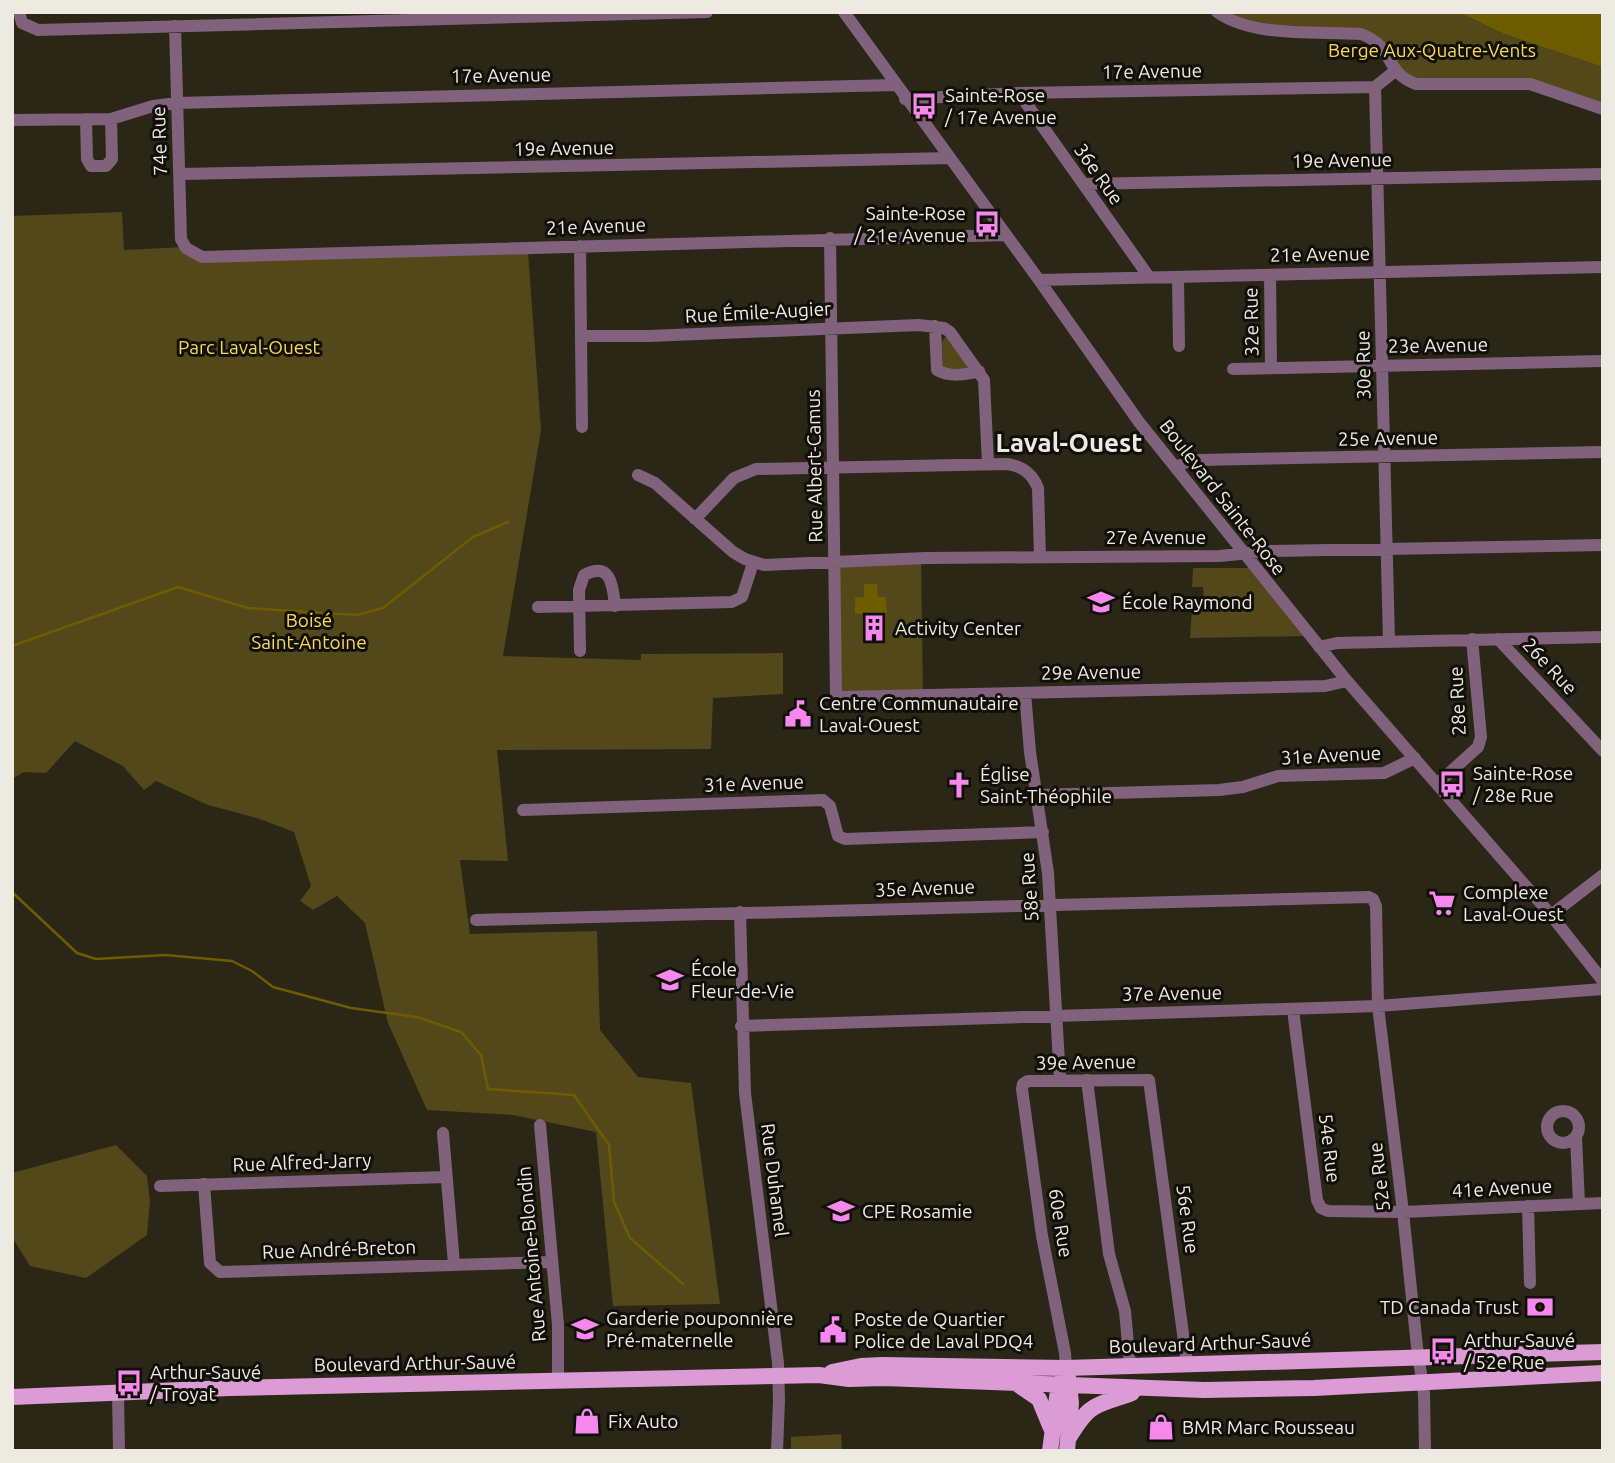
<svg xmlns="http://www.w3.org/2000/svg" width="1615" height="1463" viewBox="0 0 1615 1463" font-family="Ubuntu,sans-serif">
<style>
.green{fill:#53481a}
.water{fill:#6e5c00}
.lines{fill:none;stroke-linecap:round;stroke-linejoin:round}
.stream{stroke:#6e5c00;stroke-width:2.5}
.minor{stroke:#80627c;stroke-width:12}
.major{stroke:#db9bd4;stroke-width:16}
.labels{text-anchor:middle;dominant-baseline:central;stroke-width:6;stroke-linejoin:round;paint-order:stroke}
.park-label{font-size:19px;fill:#fad952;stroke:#110f09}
.street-label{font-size:19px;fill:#edebe1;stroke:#110f09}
.poi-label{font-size:19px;fill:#edebe1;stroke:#110f09;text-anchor:start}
.district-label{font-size:26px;font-weight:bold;fill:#edebe1;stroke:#110f09}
</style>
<rect width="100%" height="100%" fill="#2a2717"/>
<path class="green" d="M1222 12H1458L1504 34 1603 67V108L1536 87H1414L1374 38 1265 27Z
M122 212 124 250 185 247 195 256 528 252 541 430 503 656 641 660V654L783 653V694L713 698 711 749 497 750 508 861 460 860 470 934 597 931 600 1030 638 1077 691 1083 720 1304 613 1306 596 1132 513 1115 427 1110 388 1023 365 923 337 896 313 910 300 901 311 886 294 832 257 818 208 805 156 781 144 790 123 766 75 741 46 773 24 772 12 779V216Z
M946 336 948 337 968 366 967 368 947 369 943 366 942 342Z
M921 559 923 696 838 693 834 563Z
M1193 568H1252L1308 636 1190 638 1192 609 1204 608 1203 587H1192Z
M116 1145 147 1176 150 1201 147 1235 86 1278 30 1266 12 1237V1173Z
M841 1434 842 1451H791V1437Z"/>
<path class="water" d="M1458 12H1603V67L1504 34Z
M864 584H877L878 597H886L887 613 855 614V598L864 597Z"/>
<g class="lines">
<path class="stream" d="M12 646 178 587 248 608 357 615 383 608 473 537 508 522
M12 892 77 953 96 959 165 955 232 961 252 971 273 987 351 1008 417 1017 461 1032 481 1055 488 1089 574 1095 609 1145 614 1202 630 1238 683 1284"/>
<path class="minor" d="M19 12 22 23 38 30 707 12
M844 12 1039 280 1139 422 1347 681 1551 915 1603 981
M1217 12C1253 38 1317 31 1361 34 1396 47 1383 72 1416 84H1530L1603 109
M175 26 181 239 186 248 202 257 1006 235
M1375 87 1389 641
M1019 93 1149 277
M905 99 1019 93 1375 87 1395 71
M86 119 87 159 91 166H106L112 159 111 119
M12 120 111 119 153 106 177 103 895 85
M180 174 950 158
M1083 184 1603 174
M830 238 836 694 841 697 1325 686 1347 681
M580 246 582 427
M1270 275 1271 368
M1178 277 1179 346
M1039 280 1603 267
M935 326 937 370C948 377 966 375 979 371
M583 336H649L919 325 944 328 950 332 984 380 988 464
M1233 369 1603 361
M1176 468 1184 463 1198 460 1603 452
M638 475 655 483 733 552 745 559 764 565 926 558 1219 556 1271 551 1603 545
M695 519 734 478 756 469 1007 464C1022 466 1032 473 1038 488L1040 557
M538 607 732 602 742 597 753 563
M1498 639 1603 751
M1319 647 1337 643 1603 637
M580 651 579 590 584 575C611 561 613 586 615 606
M1025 693 1030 752 1048 873 1060 1080
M1437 784 1478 747 1481 737 1472 639
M1038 795 1219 790 1243 787 1278 776 1384 773 1415 758
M523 810 823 800 830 806 838 836 845 839 1043 832
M740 912 745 1093 778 1363 779 1400 777 1451
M1551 915 1603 875
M476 920 1369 897 1373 899 1376 906 1378 1006 1403 1212 1417 1347 1424 1394 1425 1451
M1293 1010 1317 1200 1321 1208 1328 1211 1403 1212 1603 1203
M741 1026 1378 1006 1603 989
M1087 1080 1109 1254 1125 1311 1130 1366
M1547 1127a16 16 0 1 1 32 0a16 16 0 1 1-32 0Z
M540 1125 558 1325V1381
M443 1133 454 1264
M1576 1137 1579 1204
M204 1184 210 1263 220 1272 552 1262
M160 1186 446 1177
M1528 1206 1530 1283
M1066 1368 1065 1353 1042 1236 1022 1089 1023 1084 1028 1081 1149 1080 1187 1364
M118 1394 119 1451"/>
<path class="major" d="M832 1372 861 1366 882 1365 1066 1368 1603 1352
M1017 1384 1039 1399 1051 1428
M12 1397 230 1388 819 1375 849 1379 884 1378 1204 1390 1314 1388 1603 1373
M1068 1439C1091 1401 1094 1407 1132 1393
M1050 1451 1058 1390 1063 1377
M1067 1451 1071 1403 1068 1377"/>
</g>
<defs>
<g id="bus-bare" transform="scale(2.1)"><path d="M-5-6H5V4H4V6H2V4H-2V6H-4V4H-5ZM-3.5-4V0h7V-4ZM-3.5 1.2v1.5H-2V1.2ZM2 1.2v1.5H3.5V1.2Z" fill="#f688ed" stroke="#110f09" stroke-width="2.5" paint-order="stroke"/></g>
<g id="school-bare" transform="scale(2.1)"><path d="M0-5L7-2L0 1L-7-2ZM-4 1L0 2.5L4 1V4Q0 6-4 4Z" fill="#f688ed" stroke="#110f09" stroke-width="2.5" paint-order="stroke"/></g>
<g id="building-bare" transform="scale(2.1)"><path d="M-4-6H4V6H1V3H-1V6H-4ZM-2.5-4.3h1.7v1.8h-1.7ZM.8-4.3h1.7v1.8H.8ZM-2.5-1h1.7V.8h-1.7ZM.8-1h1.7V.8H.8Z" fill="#f688ed" stroke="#110f09" stroke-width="2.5" paint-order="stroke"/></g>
<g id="civic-bare" transform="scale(2.1)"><path d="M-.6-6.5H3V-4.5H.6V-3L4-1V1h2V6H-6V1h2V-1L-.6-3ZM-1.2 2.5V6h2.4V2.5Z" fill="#f688ed" stroke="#110f09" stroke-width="2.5" paint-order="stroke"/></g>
<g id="church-bare" transform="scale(2.1)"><path d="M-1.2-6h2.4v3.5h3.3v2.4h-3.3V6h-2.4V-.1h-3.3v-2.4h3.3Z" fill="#f688ed" stroke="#110f09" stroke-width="2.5" paint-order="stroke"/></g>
<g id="supermarket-bare" transform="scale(2.1)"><path d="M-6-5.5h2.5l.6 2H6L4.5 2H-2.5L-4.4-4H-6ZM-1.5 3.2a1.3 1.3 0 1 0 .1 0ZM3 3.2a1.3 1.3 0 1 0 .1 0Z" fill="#f688ed" stroke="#110f09" stroke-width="2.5" paint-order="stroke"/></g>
<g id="bank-bare" transform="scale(2.1)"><path d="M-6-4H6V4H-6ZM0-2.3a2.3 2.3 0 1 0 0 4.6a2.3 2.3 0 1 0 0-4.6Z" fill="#f688ed" stroke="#110f09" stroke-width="2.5" paint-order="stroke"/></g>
<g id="shop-bare" transform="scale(2.1)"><path d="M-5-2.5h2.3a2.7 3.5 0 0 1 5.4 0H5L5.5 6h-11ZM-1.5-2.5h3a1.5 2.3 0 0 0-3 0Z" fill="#f688ed" stroke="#110f09" stroke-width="2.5" paint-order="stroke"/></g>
</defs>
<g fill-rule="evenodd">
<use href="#bus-bare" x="924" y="106"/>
<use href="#bus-bare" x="987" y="224"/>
<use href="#school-bare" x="1101" y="602"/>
<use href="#building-bare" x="874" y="628"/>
<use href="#civic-bare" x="798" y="714"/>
<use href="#bus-bare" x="1452" y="784"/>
<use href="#church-bare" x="959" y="785"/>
<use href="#supermarket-bare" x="1442" y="903"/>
<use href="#school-bare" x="670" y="980"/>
<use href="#school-bare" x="841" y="1211"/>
<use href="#bank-bare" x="1540" y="1307"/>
<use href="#school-bare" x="585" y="1329"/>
<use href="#civic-bare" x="833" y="1330"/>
<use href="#bus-bare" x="1443" y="1351"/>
<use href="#bus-bare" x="129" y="1383"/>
<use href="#shop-bare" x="587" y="1421"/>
<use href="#shop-bare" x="1161" y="1427"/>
</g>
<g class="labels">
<g class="park-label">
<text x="1432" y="50">Berge Aux-Quatre-Vents</text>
<text x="249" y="347">Parc Laval-Ouest</text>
<text x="309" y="620">Boisé<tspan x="309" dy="22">Saint-Antoine</tspan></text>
</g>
<g class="street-label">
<text transform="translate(1152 71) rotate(-1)">17e Avenue</text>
<text transform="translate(501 75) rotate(-1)">17e Avenue</text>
<text transform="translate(159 141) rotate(-92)">74e Rue</text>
<text transform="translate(564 148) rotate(-1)">19e Avenue</text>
<text transform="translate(1342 160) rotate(-1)">19e Avenue</text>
<text transform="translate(1099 174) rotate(55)">36e Rue</text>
<text transform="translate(596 226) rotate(-2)">21e Avenue</text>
<text transform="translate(1320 254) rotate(-1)">21e Avenue</text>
<text transform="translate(758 312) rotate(-3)">Rue Émile-Augier</text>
<text transform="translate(1251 322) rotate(-91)">32e Rue</text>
<text transform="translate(1438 345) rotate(-1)">23e Avenue</text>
<text transform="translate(1363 365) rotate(-91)">30e Rue</text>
<text transform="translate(1388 438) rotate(-1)">25e Avenue</text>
<text transform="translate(814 466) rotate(-91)">Rue Albert-Camus</text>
<text transform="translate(1223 497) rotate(52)">Boulevard Sainte-Rose</text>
<text x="1156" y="537">27e Avenue</text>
<text transform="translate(1550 666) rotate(47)">26e Rue</text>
<text transform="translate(1091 672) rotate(-1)">29e Avenue</text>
<text transform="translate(1457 701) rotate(-93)">28e Rue</text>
<text transform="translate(1331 755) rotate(-3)">31e Avenue</text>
<text transform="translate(754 783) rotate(-2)">31e Avenue</text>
<text transform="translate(1029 887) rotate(-94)">58e Rue</text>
<text transform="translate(925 888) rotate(-2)">35e Avenue</text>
<text transform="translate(1172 993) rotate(-1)">37e Avenue</text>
<text transform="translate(1086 1062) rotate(-1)">39e Avenue</text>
<text transform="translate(1330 1148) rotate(83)">54e Rue</text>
<text transform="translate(302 1162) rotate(-2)">Rue Alfred-Jarry</text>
<text transform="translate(1379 1177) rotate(-97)">52e Rue</text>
<text transform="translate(775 1180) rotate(83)">Rue Duhamel</text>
<text transform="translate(1502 1188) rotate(-3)">41e Avenue</text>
<text transform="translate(1188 1219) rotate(82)">56e Rue</text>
<text transform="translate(1061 1223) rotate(81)">60e Rue</text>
<text transform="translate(339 1249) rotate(-2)">Rue André-Breton</text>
<text transform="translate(531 1254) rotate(-95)">Rue Antoine-Blondin</text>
<text transform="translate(1210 1343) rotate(-2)">Boulevard Arthur-Sauvé</text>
<text transform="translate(415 1363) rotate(-1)">Boulevard Arthur-Sauvé</text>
</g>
<g class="poi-label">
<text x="945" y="95">Sainte-Rose<tspan x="945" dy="22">/ 17e Avenue</tspan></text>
<text x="966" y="213" text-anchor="end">Sainte-Rose<tspan x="966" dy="22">/ 21e Avenue</tspan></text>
<text x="1122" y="602">École Raymond</text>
<text x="895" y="628">Activity Center</text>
<text x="819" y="703">Centre Communautaire<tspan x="819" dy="22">Laval-Ouest</tspan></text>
<text x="1473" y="773">Sainte-Rose<tspan x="1473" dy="22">/ 28e Rue</tspan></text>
<text x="980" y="774">Église<tspan x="980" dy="22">Saint-Théophile</tspan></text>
<text x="1463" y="892">Complexe<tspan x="1463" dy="22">Laval-Ouest</tspan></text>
<text x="691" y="969">École<tspan x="691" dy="22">Fleur-de-Vie</tspan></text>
<text x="862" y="1211">CPE Rosamie</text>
<text x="1519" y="1307" text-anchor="end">TD Canada Trust</text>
<text x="606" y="1318">Garderie pouponnière<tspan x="606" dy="22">Pré-maternelle</tspan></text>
<text x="854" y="1319">Poste de Quartier<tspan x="854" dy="22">Police de Laval PDQ4</tspan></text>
<text x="1464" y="1340">Arthur-Sauvé<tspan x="1464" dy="22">/ 52e Rue</tspan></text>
<text x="150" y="1372">Arthur-Sauvé<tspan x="150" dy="22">/ Troyat</tspan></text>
<text x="608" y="1421">Fix Auto</text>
<text x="1182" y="1427">BMR Marc Rousseau</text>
</g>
<g class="district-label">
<text x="1069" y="442">Laval-Ouest</text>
</g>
</g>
<rect width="1615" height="1463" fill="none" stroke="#edebe1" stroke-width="28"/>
</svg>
